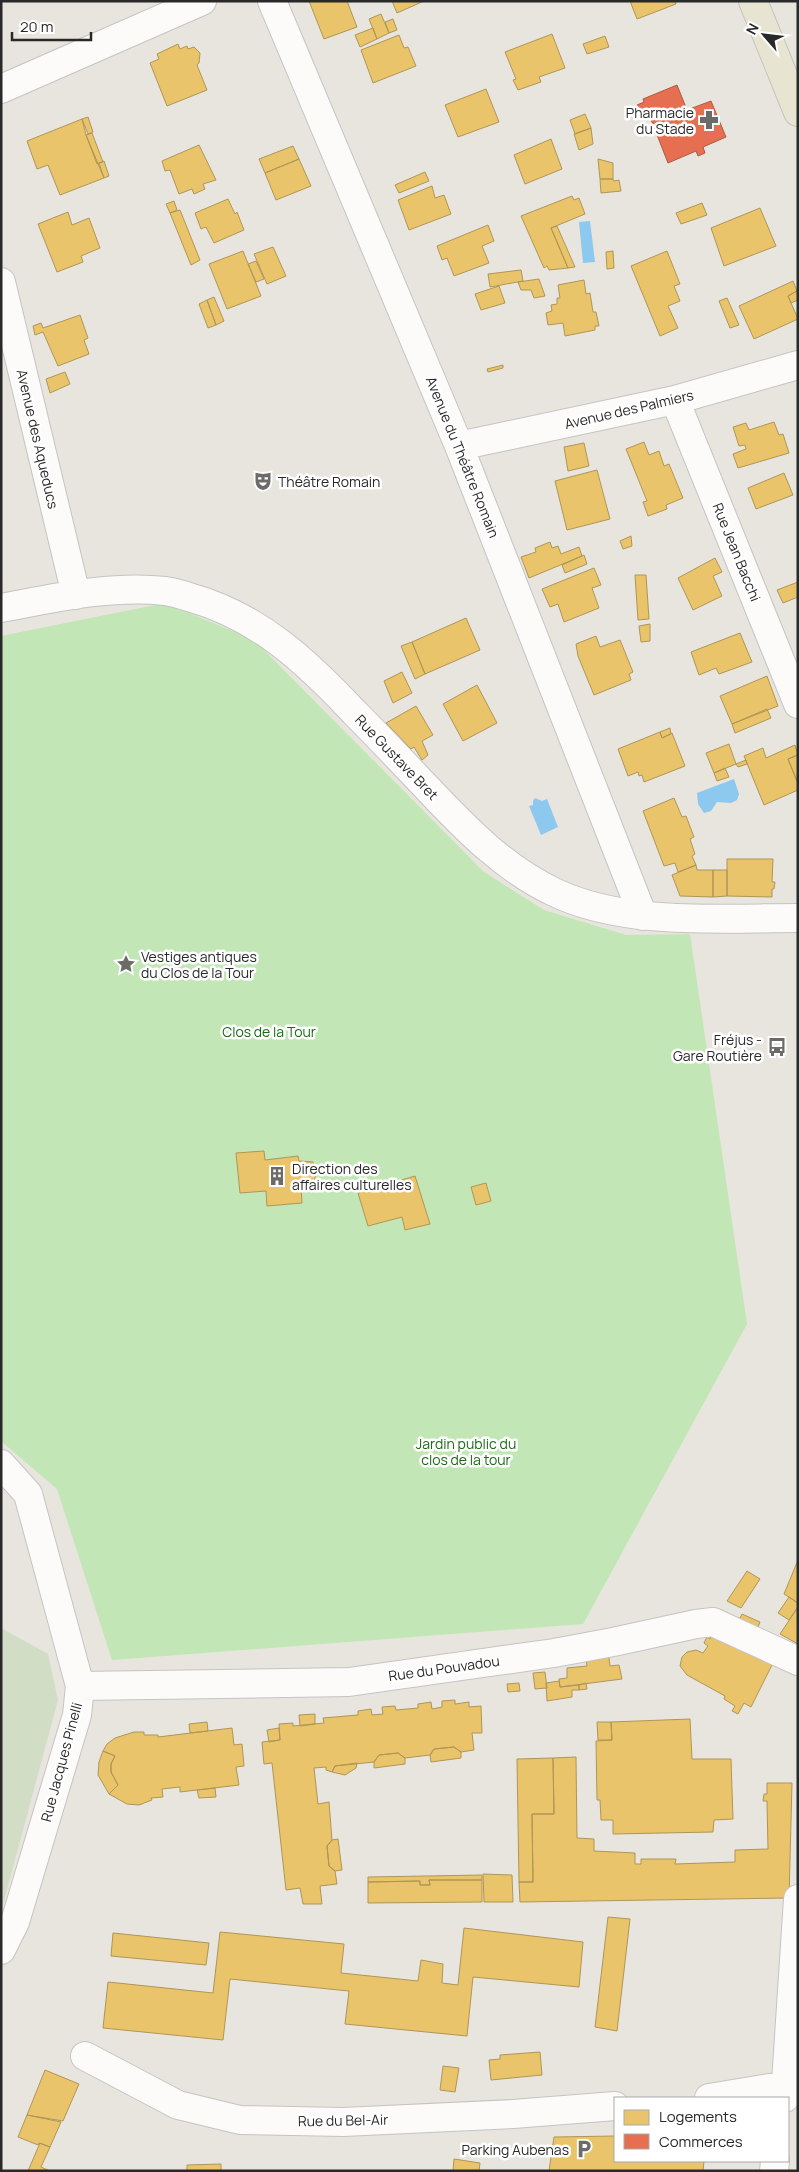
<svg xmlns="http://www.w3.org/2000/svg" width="799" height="2172" viewBox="0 0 799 2172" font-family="Manrope,sans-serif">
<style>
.green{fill:#c2e6b5}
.cemetery{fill:#d1ddc5}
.water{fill:#8dc8ee}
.homes{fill:#e9c46a;stroke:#af9656}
.shops{fill:#e76f51;stroke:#ae5a45}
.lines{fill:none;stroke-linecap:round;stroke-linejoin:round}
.minor-casing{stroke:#c5c4c4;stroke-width:30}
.major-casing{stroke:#c4c3c0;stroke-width:30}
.minor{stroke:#fcfbfa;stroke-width:28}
.major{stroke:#e7e5d2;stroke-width:28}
.labels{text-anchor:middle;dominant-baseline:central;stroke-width:5;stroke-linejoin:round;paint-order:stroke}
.poi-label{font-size:14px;fill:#292929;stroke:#fff;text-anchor:end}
.street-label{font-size:14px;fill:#292929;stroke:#fff}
.park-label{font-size:14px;fill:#1b6a15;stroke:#fff}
</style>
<rect width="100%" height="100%" fill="#e8e5de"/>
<path class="green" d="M165 603 254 640 484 872 544 910 626 935 690 934 747 1324 583 1624 112 1660 57 1489 1 1441V636Z"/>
<path class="cemetery" d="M1 1628 48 1654 58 1700 2 1908Z"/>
<path class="water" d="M590 221 595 262 583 263 579 222Z
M734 779 739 794 737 800 731 803 717 802 711 811 704 813 698 804 697 793Z
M535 798 542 801 547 799 558 827 541 835 529 806 533 805V801Z"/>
<path class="homes" d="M309 1H347L357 27 324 39Z
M392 1H424L397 13Z
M630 1H675L676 4 637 19Z
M381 14 389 33 377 39 369 19Z
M393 19 397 30 389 33 385 22Z
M373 28 377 39 360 47 355 35Z
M552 34 565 68 539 77 541 82 518 90 513 80 516 79 505 52Z
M399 35 404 48 408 47 416 66 373 83 361 50Z
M605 36 609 47 587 54 583 44Z
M178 44 180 49 187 46 188 49 194 47 200 53 199 63 197 65 207 90 167 106 150 63 159 59 157 54Z
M486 89 499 122 458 137 445 105Z
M585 114 591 128 575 134 570 120Z
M88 117 93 132 88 134 82 119Z
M82 119 86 135 104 178 60 195 48 165 37 169 27 141Z
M591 128 593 144 579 150 574 134Z
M92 133 103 162 99 163 97 164 86 135Z
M551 139 562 169 525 184 514 155Z
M199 145 216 180 203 184 205 189 194 194 192 189 179 194 170 170 165 171 162 161Z
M293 146 299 159 265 173 259 159Z
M299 159 311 186 276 200 265 173Z
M598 159 613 163V179H600Z
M104 161 109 176 104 178 99 163Z
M425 172 429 181 399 193 395 185Z
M600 179H613L614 181 619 180 621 191 601 193Z
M432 186 435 198 444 195 451 214 409 230 398 200Z
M572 196 574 200 579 198 585 214 551 228 568 268 549 270 547 266 544 268 521 216Z
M228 199 235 214 237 212 244 230 214 243 206 227 201 229 195 213Z
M174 201 177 210 170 213 166 204Z
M702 203 707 215 681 224 676 213Z
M760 208 776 246 724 266 711 228Z
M180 210 200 260 191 265 170 213Z
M68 212 72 225 89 218 100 248 81 256 83 262 57 272 38 224Z
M488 225 494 241 482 246 489 263 454 276 447 258 442 260 437 246Z
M557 226 575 267 568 268 551 228Z
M273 247 286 276 267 284 254 254Z
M243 251 261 296 227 309 209 264Z
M613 251 614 268 607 269 606 252Z
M667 251 680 284 674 286 680 301 668 306 678 328 660 336 631 266Z
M256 261 264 279 256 282 248 264Z
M521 270 523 281 490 287 488 274Z
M539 279 545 296 534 298 531 290H521L518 282Z
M584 280 586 294 590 293 593 312H596L599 326H595V330L565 336 563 323 548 325 546 313 552 311 551 305 557 304V298H560L558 285Z
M793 281 797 291 788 296 798 319 754 339 739 306Z
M499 286 505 303 481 310 475 294Z
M797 291 798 300 791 303 788 296Z
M214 297 224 321 216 325 207 300Z
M727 298 739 325 730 328 719 301Z
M207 300 216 325 208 328 199 304Z
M80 315 88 338 84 340 89 354 58 366 43 332 35 335 33 326 41 323 43 328Z
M503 365V368L488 372 487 369Z
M65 372 70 384 50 393 46 379Z
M774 422 779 435 783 434 789 453 738 468 733 454 746 449 745 445 739 446 733 427 746 423 749 430Z
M644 442 649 455 659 451 664 466 669 464 683 498 666 505 667 509 648 516 643 502 647 501 626 449Z
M584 443 589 466 568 471 564 447Z
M597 470 610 519 567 530 555 481Z
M784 473 793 495 756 509 748 488Z
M631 536 632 546 623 549 620 541Z
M550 542 552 548 558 546 561 554 579 547 582 556 529 578 521 557 536 552 535 548Z
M584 555 587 564 565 573 562 565Z
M715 558 722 572 713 576 722 596 693 610 678 578Z
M594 568 601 585 592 588 599 608 564 622 558 604 550 607 542 589Z
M635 575H646L649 619 638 620Z
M798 582V597L783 603 777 590Z
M466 618 480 650 425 674 412 642Z
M650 624V641L641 642 639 626Z
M740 633 752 662 719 674 716 668 699 675 691 652Z
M596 636 600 647 620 640 633 672 629 674 631 680 594 695 578 656 576 644Z
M412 642 425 674 415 679 401 646Z
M402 672 412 693 393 703 384 681Z
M767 676 778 706 732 724 720 696Z
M477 685 497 723 463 741 443 704Z
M416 706 433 735 422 741 428 755 422 760 414 747 411 749 386 723Z
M767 709 771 718 735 733 732 724Z
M670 728 671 734 662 738 660 732Z
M660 732 662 738 672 733 685 766 644 782 642 775 639 776 638 772 628 776 618 749Z
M729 744 736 764 714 773 706 753Z
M795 745 798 755 788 759 798 784V790L764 805 744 756 763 748 766 758Z
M798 755V783L788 759Z
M746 760 747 764 738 767 736 764Z
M725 768 729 777 717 781 714 773Z
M674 798 682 817 686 816 694 837 690 839 695 854 692 856 696 865 678 872 675 863 664 866 643 811Z
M727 859H773L772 882H775L774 889H772V897L727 896Z
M696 865 697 870H713V897L680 896 672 875Z
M713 870H727V896L713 897Z
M264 1151 265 1160 298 1156 299 1161 313 1162 316 1172 315 1179 314 1181 310 1179 307 1183 301 1185 302 1203 267 1206 266 1191 240 1193 236 1153Z
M415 1176 430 1224 405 1230 402 1217 368 1226 358 1193Z
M486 1183 491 1201 476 1205 471 1187Z
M798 1560V1603L784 1594Z
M747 1571 760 1579 741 1608 727 1601Z
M789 1597 798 1603V1607L789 1620 778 1613Z
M798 1607V1644L780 1634Z
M742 1614 760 1622 756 1632 737 1624Z
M712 1634 774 1661 751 1707 744 1703 738 1714 732 1711 735 1706 724 1699 725 1696 687 1675 680 1666 682 1657 687 1652 696 1650 703 1653 708 1646 704 1643 707 1637 710 1639Z
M608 1650 610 1666 619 1665 622 1679 560 1687 559 1679 567 1678V1668L587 1666 586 1658Z
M545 1672 547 1688 535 1689 533 1673Z
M559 1681 560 1687 579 1685V1690H572V1697L547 1701 546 1683Z
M519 1683 520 1691 508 1692 507 1684Z
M586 1683 587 1689 579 1690V1685Z
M455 1700V1704L469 1702V1707L481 1706 482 1733H472L474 1750 461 1752 454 1747 434 1749 430 1755 405 1758 398 1753 379 1755 374 1762 335 1766 332 1772 326 1770V1767L314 1768 318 1804 329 1802 332 1840 327 1846 329 1866 335 1871 337 1884 320 1886 322 1904H303L300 1888 286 1890 272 1763 264 1764 262 1742 280 1740 279 1724 293 1723V1726L324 1723 323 1718 358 1715V1711L371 1709 372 1715 383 1714 382 1707 395 1706 396 1710 418 1708V1704L431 1702 432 1709 442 1707V1701Z
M315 1714V1724L300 1726 299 1715Z
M690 1719 692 1759H731L733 1819 714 1820 713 1832 613 1834V1820H601L600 1800H597L596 1741 612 1740 611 1722Z
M207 1722 208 1731 190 1733 189 1724Z
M597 1722H611L612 1740H598Z
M232 1728 234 1745 242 1744 244 1766 236 1767 239 1785 180 1792V1787L162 1789 163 1797 151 1798 152 1800 139 1805 127 1804 109 1794 118 1785 111 1772V1764L115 1756 103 1751 107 1744 115 1738 134 1732H144V1735H158V1737Z
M279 1728 280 1740 269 1742 267 1730Z
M454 1747 461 1752V1758L431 1762 430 1755 434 1749Z
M103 1751 115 1756 111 1764V1772L118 1785 109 1794 98 1775 99 1762Z
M398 1753 405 1758V1764L374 1768V1762L379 1755Z
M576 1757 577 1838 594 1839V1851L635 1853V1864H641V1859H676L675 1864 735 1862V1850L768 1849 767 1801H763L764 1794H767V1783H792L789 1898 520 1902 519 1882H533L532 1814H554L553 1758Z
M553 1758 554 1814H532L533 1882H519L517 1759Z
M357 1763 356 1768 345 1775 332 1772 335 1766Z
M215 1788 216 1797 199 1798 197 1790Z
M338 1839 342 1870 335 1871 329 1866 327 1846 332 1840Z
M483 1874 512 1875 513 1902H484Z
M482 1875V1880H429L430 1885H420V1881L368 1882V1877Z
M429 1880H482V1902L368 1903V1882L420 1881V1885H430Z
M608 1917 630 1919 617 2031 595 2027Z
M464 1928 583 1942 579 1987 473 1977 467 2036 345 2024 349 1991 230 1979 223 2040 103 2028 108 1982 213 1993 220 1932 344 1944 341 1973 418 1981 421 1960 443 1964 442 1983 458 1985Z
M113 1933 209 1943 206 1965 111 1956Z
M540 2052 542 2075 491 2080 489 2060 500 2059V2055Z
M443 2066 459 2068 455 2092 440 2090Z
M45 2070 79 2084 63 2121 27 2115Z
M27 2115 61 2122 50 2147 39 2143 38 2145 18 2137Z
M615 2136V2161H704L703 2171H549L554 2137Z
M40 2143 50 2147 41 2167 50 2171H28Z
M454 2159 480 2163 479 2171H453Z
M221 2164V2171H187V2165Z"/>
<path class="shops" d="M677 85 687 110 711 101 726 137 703 147 705 153 698 156 696 151 668 163 650 117 643 119 637 105 644 102 643 99Z"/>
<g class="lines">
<g class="minor-casing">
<path id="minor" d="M272 1 459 446 643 916
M1 89 202 1
M1 282 76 595
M675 400 798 704
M459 446 675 400 798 365
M1 608C55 598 111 585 165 591 174 592 183 595 192 598 259 617 307 662 354 712 380 738 405 765 430 791 467 830 505 869 554 892 624 926 721 918 798 918
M1 1464 28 1494 80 1686 77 1715 15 1922 1 1950
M80 1686 349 1682 554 1653 613 1642 696 1624 713 1622 798 1661
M85 2056 178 2105 240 2120 343 2122 513 2114 615 2106
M709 2098 787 2085H798
M785 2098 798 1899
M774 2171 775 2161"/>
</g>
<g class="major-casing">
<path id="major" d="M753 1 798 112"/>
</g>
<use href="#minor" class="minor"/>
<use href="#major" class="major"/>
</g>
<defs>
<g id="pharmacy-bare" transform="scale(1.5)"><path d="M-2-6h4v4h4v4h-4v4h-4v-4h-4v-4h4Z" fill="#6c6b68" stroke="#fff" stroke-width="2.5" paint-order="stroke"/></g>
<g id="theatre-bare" transform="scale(1.5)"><path d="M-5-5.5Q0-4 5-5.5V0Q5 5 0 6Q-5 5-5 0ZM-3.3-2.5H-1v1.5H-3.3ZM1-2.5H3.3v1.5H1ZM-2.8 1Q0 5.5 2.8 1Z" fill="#6c6b68" stroke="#fff" stroke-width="2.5" paint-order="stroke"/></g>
<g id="sight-bare" transform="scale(1.5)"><path d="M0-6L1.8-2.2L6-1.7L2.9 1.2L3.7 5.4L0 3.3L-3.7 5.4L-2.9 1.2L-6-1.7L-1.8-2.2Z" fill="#6c6b68" stroke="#fff" stroke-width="2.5" paint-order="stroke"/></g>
<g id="bus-bare" transform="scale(1.5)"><path d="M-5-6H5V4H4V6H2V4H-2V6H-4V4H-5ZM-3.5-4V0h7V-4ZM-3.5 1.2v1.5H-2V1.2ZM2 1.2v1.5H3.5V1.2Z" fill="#6c6b68" stroke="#fff" stroke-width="2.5" paint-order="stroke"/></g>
<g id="building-bare" transform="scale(1.5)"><path d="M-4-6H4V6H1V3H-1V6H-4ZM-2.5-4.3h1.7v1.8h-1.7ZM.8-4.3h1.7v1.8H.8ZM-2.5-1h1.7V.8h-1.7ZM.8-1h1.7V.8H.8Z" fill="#6c6b68" stroke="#fff" stroke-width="2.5" paint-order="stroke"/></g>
<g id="parking-bare" transform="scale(1.5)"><path d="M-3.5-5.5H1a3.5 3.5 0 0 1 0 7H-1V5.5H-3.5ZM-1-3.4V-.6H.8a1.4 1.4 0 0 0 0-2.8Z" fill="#6c6b68" stroke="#fff" stroke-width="2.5" paint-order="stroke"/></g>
</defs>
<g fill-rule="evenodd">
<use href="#pharmacy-bare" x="709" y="120"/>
<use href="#theatre-bare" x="263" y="481"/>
<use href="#sight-bare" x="126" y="964"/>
<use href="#bus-bare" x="777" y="1047"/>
<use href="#building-bare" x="277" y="1176"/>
<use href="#parking-bare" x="584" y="2149"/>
</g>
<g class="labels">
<g class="poi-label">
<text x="694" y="112">Pharmacie<tspan x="694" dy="16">du Stade</tspan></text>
<text x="278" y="481" text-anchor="start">Théâtre Romain</text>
<text x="141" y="956" text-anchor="start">Vestiges antiques<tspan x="141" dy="16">du Clos de la Tour</tspan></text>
<text x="762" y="1039">Fréjus -<tspan x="762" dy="16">Gare Routière</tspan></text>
<text x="292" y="1168" text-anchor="start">Direction des<tspan x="292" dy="16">affaires culturelles</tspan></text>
<text x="569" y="2149">Parking Aubenas</text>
</g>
<g class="street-label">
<text transform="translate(629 409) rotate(-13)">Avenue des Palmiers</text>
<text transform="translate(38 439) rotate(77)">Avenue des Aqueducs</text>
<text transform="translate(463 457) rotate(68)">Avenue du Théâtre Romain</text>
<text transform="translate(737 552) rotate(68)">Rue Jean Bacchi</text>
<text transform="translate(397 757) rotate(46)">Rue Gustave Bret</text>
<text transform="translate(444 1668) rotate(-8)">Rue du Pouvadou</text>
<text transform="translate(61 1762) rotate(-75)">Rue Jacques Pinelli</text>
<text transform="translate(343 2120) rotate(-1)">Rue du Bel-Air</text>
</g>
<g class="park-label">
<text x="269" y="1031">Clos de la Tour</text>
<text x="466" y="1443">Jardin public du<tspan x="466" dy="16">clos de la tour</tspan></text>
</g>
</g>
<rect width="799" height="2172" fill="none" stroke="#292929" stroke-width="5"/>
<rect x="614" y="2097" width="175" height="65" fill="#ffffff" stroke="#a9a9a9"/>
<rect x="624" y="2110" width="25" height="15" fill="#e9c46a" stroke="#a9a9a9"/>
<text x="659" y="2122" font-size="15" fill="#292929">Logements</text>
<rect x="624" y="2134" width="25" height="15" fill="#e76f51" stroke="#a9a9a9"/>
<text x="659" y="2147" font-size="15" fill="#292929">Commerces</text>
<g transform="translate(764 35) rotate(298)" stroke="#ffffff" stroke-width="4" paint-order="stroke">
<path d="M0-4L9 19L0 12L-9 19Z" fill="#292929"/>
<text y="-8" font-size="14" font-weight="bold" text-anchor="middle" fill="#292929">N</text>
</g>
<path d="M12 32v8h79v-8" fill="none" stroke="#292929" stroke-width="2.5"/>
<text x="20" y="32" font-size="15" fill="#292929" stroke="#ffffff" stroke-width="4" paint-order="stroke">20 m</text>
</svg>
